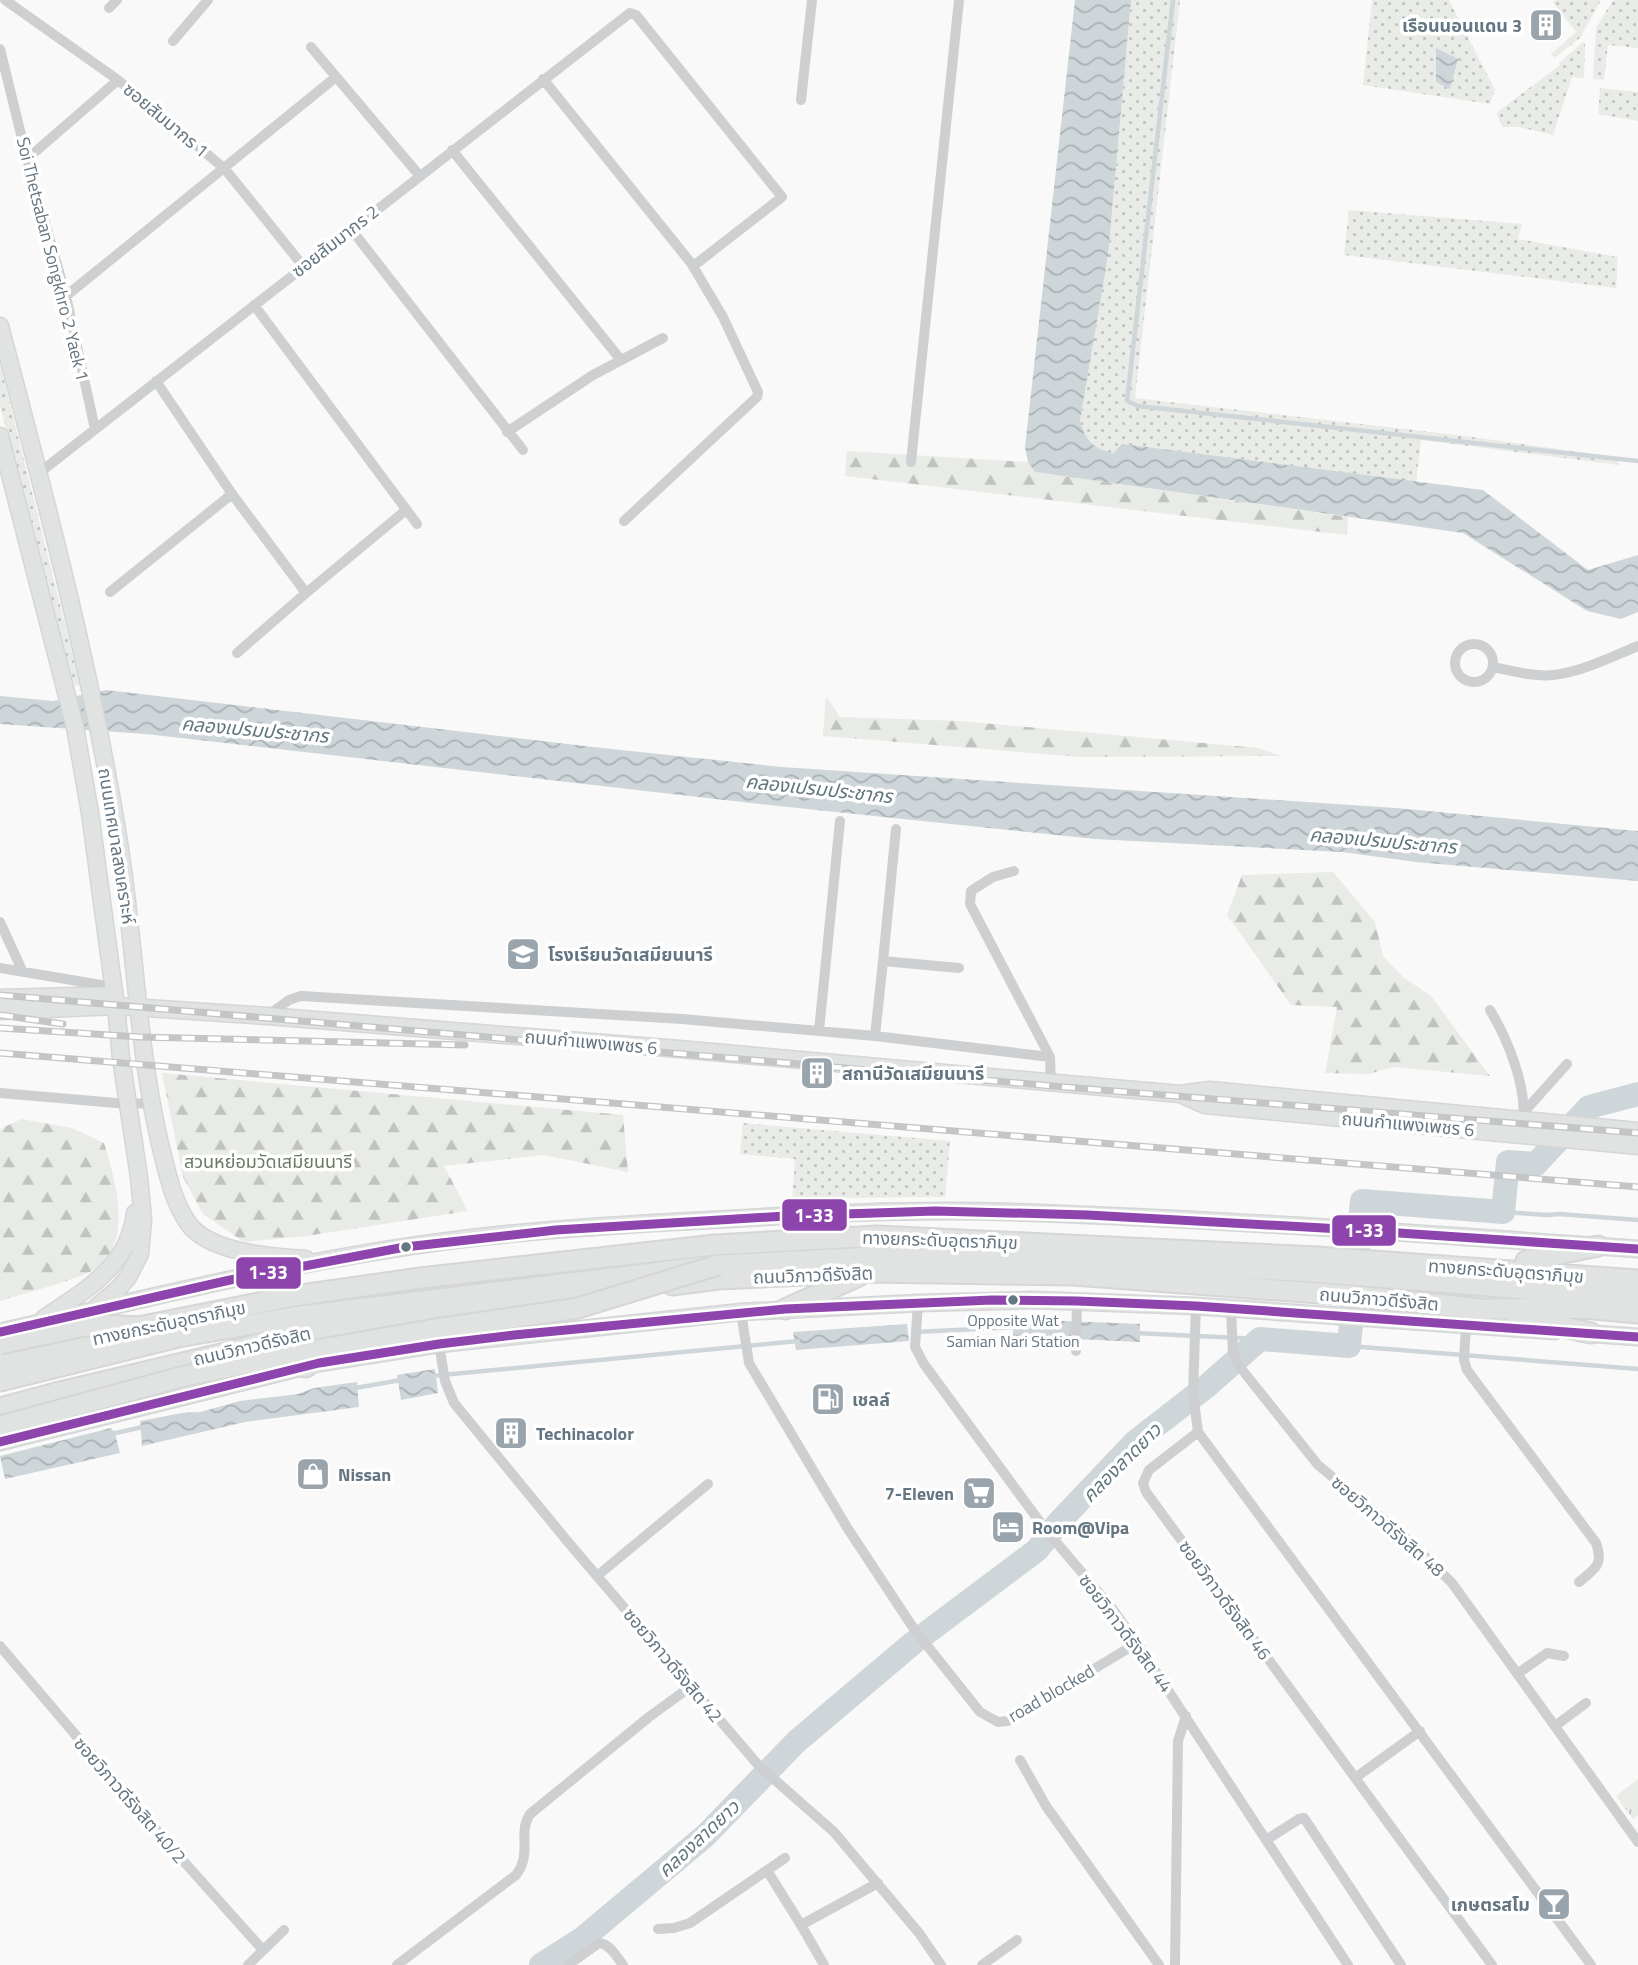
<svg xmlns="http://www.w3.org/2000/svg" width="1638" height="1965" viewBox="0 0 1638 1965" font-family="'Titillium Web','Noto Sans Thai',sans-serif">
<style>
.grass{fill:url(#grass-dots)}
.forest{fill:url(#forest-firs)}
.park{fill:url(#park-tufts)}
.water{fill:url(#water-waves)}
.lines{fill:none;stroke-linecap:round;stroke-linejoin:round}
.stream{stroke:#ced6d9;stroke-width:4.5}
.river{stroke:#ced6d9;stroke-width:24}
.secondary-casing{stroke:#d5d6d7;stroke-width:19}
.highway-casing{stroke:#d5d6d6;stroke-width:23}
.street{stroke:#cecfd0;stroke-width:10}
.secondary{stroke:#e1e2e2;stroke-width:16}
.highway{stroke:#e1e2e2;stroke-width:19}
.rail-casing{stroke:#c3c5c6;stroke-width:7}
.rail{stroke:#fff;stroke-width:4.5;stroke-dasharray:13;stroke-linecap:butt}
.highway-bridge-casing{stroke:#d5d6d6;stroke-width:23;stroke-linecap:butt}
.highway-bridge{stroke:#e1e2e2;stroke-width:19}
.bus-1-casing{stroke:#fff;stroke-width:14}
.bus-1{stroke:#8e44ad;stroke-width:9}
.bus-dot{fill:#657683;stroke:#fff;stroke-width:2.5}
.labels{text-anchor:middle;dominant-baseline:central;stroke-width:7;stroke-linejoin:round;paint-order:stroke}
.bus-label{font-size:16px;fill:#657683;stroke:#fff}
.poi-label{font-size:18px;font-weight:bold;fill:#657683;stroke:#fff;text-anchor:start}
.street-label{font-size:18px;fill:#657683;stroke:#fff}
.park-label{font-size:18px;fill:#687a64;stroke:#fff}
.water-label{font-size:19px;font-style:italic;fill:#60757c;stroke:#fff}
.line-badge{stroke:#fff;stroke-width:2.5}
.badge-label{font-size:19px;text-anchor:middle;font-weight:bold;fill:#fff}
</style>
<defs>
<pattern id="grass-dots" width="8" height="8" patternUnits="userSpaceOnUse" patternTransform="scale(1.75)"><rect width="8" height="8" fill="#e8ebe6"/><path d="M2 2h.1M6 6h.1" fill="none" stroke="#c0c3c0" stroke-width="1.8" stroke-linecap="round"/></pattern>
<pattern id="forest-firs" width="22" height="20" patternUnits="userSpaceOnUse" patternTransform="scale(1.75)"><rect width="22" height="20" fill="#e8ebe6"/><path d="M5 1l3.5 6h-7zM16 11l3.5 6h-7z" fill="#c0c3c0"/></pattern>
<pattern id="park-tufts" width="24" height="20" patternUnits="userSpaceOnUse" patternTransform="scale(1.75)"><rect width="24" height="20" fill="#e8ebe6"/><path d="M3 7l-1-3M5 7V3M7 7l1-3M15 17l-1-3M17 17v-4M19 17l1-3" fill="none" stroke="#c0c3c0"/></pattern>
<pattern id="water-waves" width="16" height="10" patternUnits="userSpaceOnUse" patternTransform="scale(1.75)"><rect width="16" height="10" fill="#ced6d9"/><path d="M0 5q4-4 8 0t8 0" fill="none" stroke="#abb2b5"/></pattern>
</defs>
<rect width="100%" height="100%" fill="#f9f9f9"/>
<path class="grass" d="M1131 0H1180L1135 398 1465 436 1614 457 1620 465 1421 440 1416 483 1123 444 1113 453C1094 449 1085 440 1080 421L1108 256Z
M1372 0H1449L1495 90 1490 104 1363 85Z
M1556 0H1601L1580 38 1554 58 1551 54 1576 32 1553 2Z
M1613 0H1638V48L1608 45 1604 80 1593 79 1596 28Z
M1583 42 1585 43 1584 78 1572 77 1553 135 1519 127H1502L1497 114 1500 110 1560 65 1559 63Z
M1600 88 1638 92V121L1598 114Z
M1349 210 1522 224 1518 239 1618 257 1616 288 1344 255Z
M0 364 80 685 74 686 0 406Z
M743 1123 950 1141 945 1197 819 1198 792 1202 795 1159 740 1154Z"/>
<path class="forest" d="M847 451 1028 462 1035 472 1348 517 1347 535 845 476Z
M826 696 840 717 961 721 1258 748 1281 756 1081 757 823 736Z
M1333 872 1375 922 1383 956 1403 977 1431 996 1490 1076 1393 1067 1369 1074 1325 1073 1337 1007 1291 1005 1227 915 1242 875Z
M162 1073 623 1115 628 1172 544 1155 444 1166 468 1211 306 1236 244 1242 203 1214 183 1177Z
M21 1119 72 1128 104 1143C115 1178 133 1239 98 1267 83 1279 21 1294 0 1301V1129Z"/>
<path class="park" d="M1638 1779V1815L1633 1819 1616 1796Z"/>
<path class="water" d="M1075 0H1131L1108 256 1080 421C1085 440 1094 449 1113 453L1123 444 1483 490 1588 570 1638 555V612L1621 619 1587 611 1463 533 1035 472 1028 462 1025 447Z
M1436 48 1458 59 1450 89 1436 82Z
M106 690 593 747 782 767 1396 808 1638 831V881L1416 862 1342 852 1095 839 769 805 146 734 0 724V696L53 701Z
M1013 1319 1140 1324V1342L1013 1336Z
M907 1324 909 1341 796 1350 793 1332Z
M435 1369 438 1393 401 1400 397 1375Z
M357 1382 359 1407 245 1422 142 1446 140 1421 182 1413 200 1412 240 1401 298 1394 314 1388Z
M111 1428 115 1433 120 1453 5 1479 0 1456Z"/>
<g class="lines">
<path class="stream" d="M1173 0 1127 401 1138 406 1638 461
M1503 1212 1548 1215 1559 1214 1638 1220
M915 1332 1018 1327
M1135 1333 1260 1339
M1349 1346 1638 1369
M431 1376 798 1341
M355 1388 401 1380
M111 1434 143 1427"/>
<path class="river" d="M541 1965 582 1939 706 1835 796 1742 913 1643 1037 1550 1059 1522 1135 1442 1207 1386 1260 1339 1349 1346 1362 1201 1503 1212 1508 1162 1536 1164 1589 1107 1638 1094"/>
<g class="secondary-casing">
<path id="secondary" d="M0 326C44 493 89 661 117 830 135 935 136 1041 160 1144 167 1171 172 1200 188 1223 209 1253 273 1257 306 1259
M0 436 75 727 90 813 116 1006 121 1058 139 1177 143 1219 140 1254 128 1277 119 1288 93 1310
M0 998 114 995
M0 1011 116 1006 267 1016 679 1049 1180 1094 1210 1090 1638 1131
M1180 1094 1205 1105 1638 1146
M44 1318C84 1291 129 1267 135 1213
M0 1332C153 1297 307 1258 463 1239 545 1229 628 1224 711 1220 810 1214 910 1209 1009 1212 1219 1219 1429 1234 1638 1249
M1581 1333 1638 1337
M0 1442 319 1363 439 1344 741 1312 918 1303 1034 1300 1196 1306 1555 1331"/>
</g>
<g class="highway-casing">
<path id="highway" d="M1526 1261 1598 1246
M672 1285 719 1279 869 1272 1074 1275 1345 1295 1483 1309 1582 1308 1638 1313
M785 1309 859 1276
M1517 1317 1591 1333
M269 1360 306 1367
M0 1363 138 1327 294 1296 420 1278 715 1245 877 1236 1318 1257 1638 1280
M0 1381 178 1337 300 1316 718 1265 875 1257 1074 1259 1313 1272 1638 1298
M0 1408 56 1393 229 1352 301 1332 611 1292"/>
</g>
<path class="street" d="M5 0 118 80 225 169 303 266
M109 8 117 0
M173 41 208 0
M311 47 419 175
M0 49 27 159 66 296 95 429
M543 79 691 263 723 317 758 392 757 397 624 521
M801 100 812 0
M452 150 621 360
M27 159 118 80
M351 229 523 450
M66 296 336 77
M254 305 417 524
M156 381 232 494 306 593
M507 432 593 375 663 338
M911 462 959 0
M39 473 630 13 636 15 782 197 696 264 691 263
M110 592 232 494
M1455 663a19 19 0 1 1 38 0a19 19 0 1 1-38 0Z
M237 653 306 593 405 511
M1493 667C1512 671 1534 677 1553 675 1582 672 1611 657 1638 646
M1014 871 993 877 971 891 970 904 1050 1057 1051 1084
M0 922 22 970
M883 961 896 829
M0 968 113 987
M959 968 883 961 875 1036 1050 1057
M1490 1010C1507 1038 1527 1086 1523 1120
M267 1016 289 1000 301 996 682 1019 875 1036
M819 1031 840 821
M0 1093 128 1104 150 1103
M1524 1112 1567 1064
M918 1303 915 1347 924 1364 1045 1529 1111 1607 1137 1643 1348 1965
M1196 1306 1193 1393 1198 1432 1591 1965
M1231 1309 1233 1353 1239 1366 1318 1465 1406 1538 1452 1583 1638 1842
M741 1312 749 1363 848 1529 914 1629 980 1712 998 1722 1008 1721 1137 1643
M1466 1325 1464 1360 1467 1370 1596 1543C1604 1565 1595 1569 1579 1582
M439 1344 445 1381 454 1403 568 1542 759 1766 834 1832 919 1933 941 1965
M1076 1351 1077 1301
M1198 1432 1149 1470 1143 1483 1146 1492 1492 1965
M597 1576 708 1484
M0 1646 169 1845 263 1950
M1517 1674 1547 1653 1564 1656
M1555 1726 1586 1703
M1020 1760 1046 1806 1159 1965
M1355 1778 1420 1731
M1266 1840 1299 1819 1304 1818 1401 1965
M768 1872 801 1925
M658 1929 674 1928 690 1923 785 1858
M248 1965 284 1930
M397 1965 516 1875C533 1852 517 1834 530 1814L649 1717 690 1687
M568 1965 599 1943C610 1944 616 1956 623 1965
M824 1965 801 1925 878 1883
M982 1965 1017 1940
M1175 1965 1178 1741 1186 1716"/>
<use href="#secondary" class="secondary"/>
<use href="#highway" class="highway"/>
<g class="rail-casing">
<path id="rail" d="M0 995 1064 1087 1638 1133
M0 1015 63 1024
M0 1028 140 1037 465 1045
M0 1053 1638 1187"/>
</g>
<use href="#rail" class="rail"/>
<g class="highway-bridge-casing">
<path id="highway-bridge" d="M0 1344 85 1326 104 1325 138 1327
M0 1426 185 1376 305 1352 429 1330 578 1308 718 1265"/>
</g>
<use href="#highway-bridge" class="highway-bridge"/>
<g class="bus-1-casing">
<path id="bus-1" d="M0 1332 230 1280 405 1247 556 1230 785 1216 935 1211 1088 1215 1324 1228 1638 1249
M0 1442 319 1363 439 1344 514 1335 785 1309 992 1300 1077 1301 1196 1306 1638 1337"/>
</g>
<use href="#bus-1" class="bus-1"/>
</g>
<defs>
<g id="building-square" transform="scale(1.75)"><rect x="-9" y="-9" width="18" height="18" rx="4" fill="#99a4ac" stroke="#fff"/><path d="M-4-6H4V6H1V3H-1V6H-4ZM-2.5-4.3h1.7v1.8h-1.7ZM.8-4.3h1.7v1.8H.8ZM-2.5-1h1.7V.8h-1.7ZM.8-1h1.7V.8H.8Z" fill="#fff"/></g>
<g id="school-square" transform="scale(1.75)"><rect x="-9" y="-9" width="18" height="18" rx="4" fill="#99a4ac" stroke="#fff"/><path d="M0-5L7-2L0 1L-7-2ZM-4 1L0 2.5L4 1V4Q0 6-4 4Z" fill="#fff"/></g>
<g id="fuel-square" transform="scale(1.75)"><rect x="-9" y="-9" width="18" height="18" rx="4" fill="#99a4ac" stroke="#fff"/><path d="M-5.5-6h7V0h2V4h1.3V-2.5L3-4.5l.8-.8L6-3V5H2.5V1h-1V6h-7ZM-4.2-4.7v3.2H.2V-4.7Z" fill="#fff"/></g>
<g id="shop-square" transform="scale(1.75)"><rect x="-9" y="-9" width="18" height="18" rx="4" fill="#99a4ac" stroke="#fff"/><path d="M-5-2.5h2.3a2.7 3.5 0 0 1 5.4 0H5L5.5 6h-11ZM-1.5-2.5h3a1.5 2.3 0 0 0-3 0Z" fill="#fff"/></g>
<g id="supermarket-square" transform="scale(1.75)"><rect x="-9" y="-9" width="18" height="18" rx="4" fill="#99a4ac" stroke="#fff"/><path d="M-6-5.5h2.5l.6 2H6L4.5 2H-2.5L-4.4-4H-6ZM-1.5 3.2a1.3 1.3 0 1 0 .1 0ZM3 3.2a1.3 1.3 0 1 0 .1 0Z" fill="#fff"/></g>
<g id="hotel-square" transform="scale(1.75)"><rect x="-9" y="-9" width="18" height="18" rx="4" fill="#99a4ac" stroke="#fff"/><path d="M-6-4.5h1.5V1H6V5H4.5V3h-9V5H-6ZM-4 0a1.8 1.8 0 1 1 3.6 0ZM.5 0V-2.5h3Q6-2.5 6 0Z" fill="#fff"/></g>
<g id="bar-square" transform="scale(1.75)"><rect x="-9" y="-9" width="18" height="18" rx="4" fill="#99a4ac" stroke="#fff"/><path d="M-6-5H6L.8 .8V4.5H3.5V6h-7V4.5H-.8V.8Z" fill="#fff"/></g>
</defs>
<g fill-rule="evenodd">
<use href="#building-square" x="1546" y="25"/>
<use href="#school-square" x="523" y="954"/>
<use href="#building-square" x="817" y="1073"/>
<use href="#fuel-square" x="828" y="1399"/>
<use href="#building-square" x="511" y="1433"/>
<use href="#shop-square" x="313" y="1474"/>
<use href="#supermarket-square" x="979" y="1493"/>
<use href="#hotel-square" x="1008" y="1527"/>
<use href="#bar-square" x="1554" y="1904"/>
</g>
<g class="bus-dot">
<circle cx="406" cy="1247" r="6"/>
<circle cx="1013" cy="1300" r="6"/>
</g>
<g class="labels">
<g class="bus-label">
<text x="1013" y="1320">Opposite Wat<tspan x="1013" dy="21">Samian Nari Station</tspan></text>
</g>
<g class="poi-label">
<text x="1522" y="25" text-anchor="end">เรือนนอนแดน 3</text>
<text x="548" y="954">โรงเรียนวัดเสมียนนารี</text>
<text x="842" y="1073">สถานีวัดเสมียนนารี</text>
<text x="852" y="1399">เชลล์</text>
<text x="536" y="1433">Techinacolor</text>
<text x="338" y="1474">Nissan</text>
<text x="954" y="1493" text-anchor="end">7-Eleven</text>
<text x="1032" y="1527">Room@Vipa</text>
<text x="1530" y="1904" text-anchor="end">เกษตรสโม</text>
</g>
<g class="street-label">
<text transform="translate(166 120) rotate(40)">ซอยสัมมากร 1</text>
<text transform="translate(335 241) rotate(-38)">ซอยสัมมากร 2</text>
<text transform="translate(53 259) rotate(76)">Soi Thetsaban Songkhro 2 Yaek 1</text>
<text transform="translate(117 846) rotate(81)">ถนนเทศบาลสงเคราะห์</text>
<text transform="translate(591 1042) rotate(5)">ถนนกำแพงเพชร 6</text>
<text transform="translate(1408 1124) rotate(5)">ถนนกำแพงเพชร 6</text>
<text transform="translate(940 1240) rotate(2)">ทางยกระดับอุตราภิมุข</text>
<text transform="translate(1506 1271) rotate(4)">ทางยกระดับอุตราภิมุข</text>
<text transform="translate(813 1275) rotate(-2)">ถนนวิภาวดีรังสิต</text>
<text transform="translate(1379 1299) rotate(5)">ถนนวิภาวดีรังสิต</text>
<text transform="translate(169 1323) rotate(-12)">ทางยกระดับอุตราภิมุข</text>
<text transform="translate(252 1346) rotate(-13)">ถนนวิภาวดีรังสิต</text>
<text transform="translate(1388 1526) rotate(41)">ซอยวิภาวดีรังสิต 48</text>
<text transform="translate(1225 1600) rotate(54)">ซอยวิภาวดีรังสิต 46</text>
<text transform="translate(1126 1633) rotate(53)">ซอยวิภาวดีรังสิต 44</text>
<text transform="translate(673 1665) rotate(50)">ซอยวิภาวดีรังสิต 42</text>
<text transform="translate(1051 1693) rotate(-30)">road blocked</text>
<text transform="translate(130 1800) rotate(49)">ซอยวิภาวดีรังสิต 40/2</text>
</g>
<g class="park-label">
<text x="268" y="1161">สวนหย่อมวัดเสมียนนารี</text>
</g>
<g class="water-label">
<text transform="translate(255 729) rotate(5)">คลองเปรมประชากร</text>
<text transform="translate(819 788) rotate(6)">คลองเปรมประชากร</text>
<text transform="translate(1383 840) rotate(5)">คลองเปรมประชากร</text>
<text transform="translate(1121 1462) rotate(-45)">คลองลาดยาว</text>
<text transform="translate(698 1838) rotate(-43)">คลองลาดยาว</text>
</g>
</g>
<g class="line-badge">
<rect x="781" y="1198" width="67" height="34" rx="7" fill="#8e44ad"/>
<rect x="1331" y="1214" width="66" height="33" rx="7" fill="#8e44ad"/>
<rect x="235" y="1256" width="67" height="34" rx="7" fill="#8e44ad"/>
</g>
<g class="badge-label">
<text x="814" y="1222">1-33</text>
<text x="1364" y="1237">1-33</text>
<text x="268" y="1279">1-33</text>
</g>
</svg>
